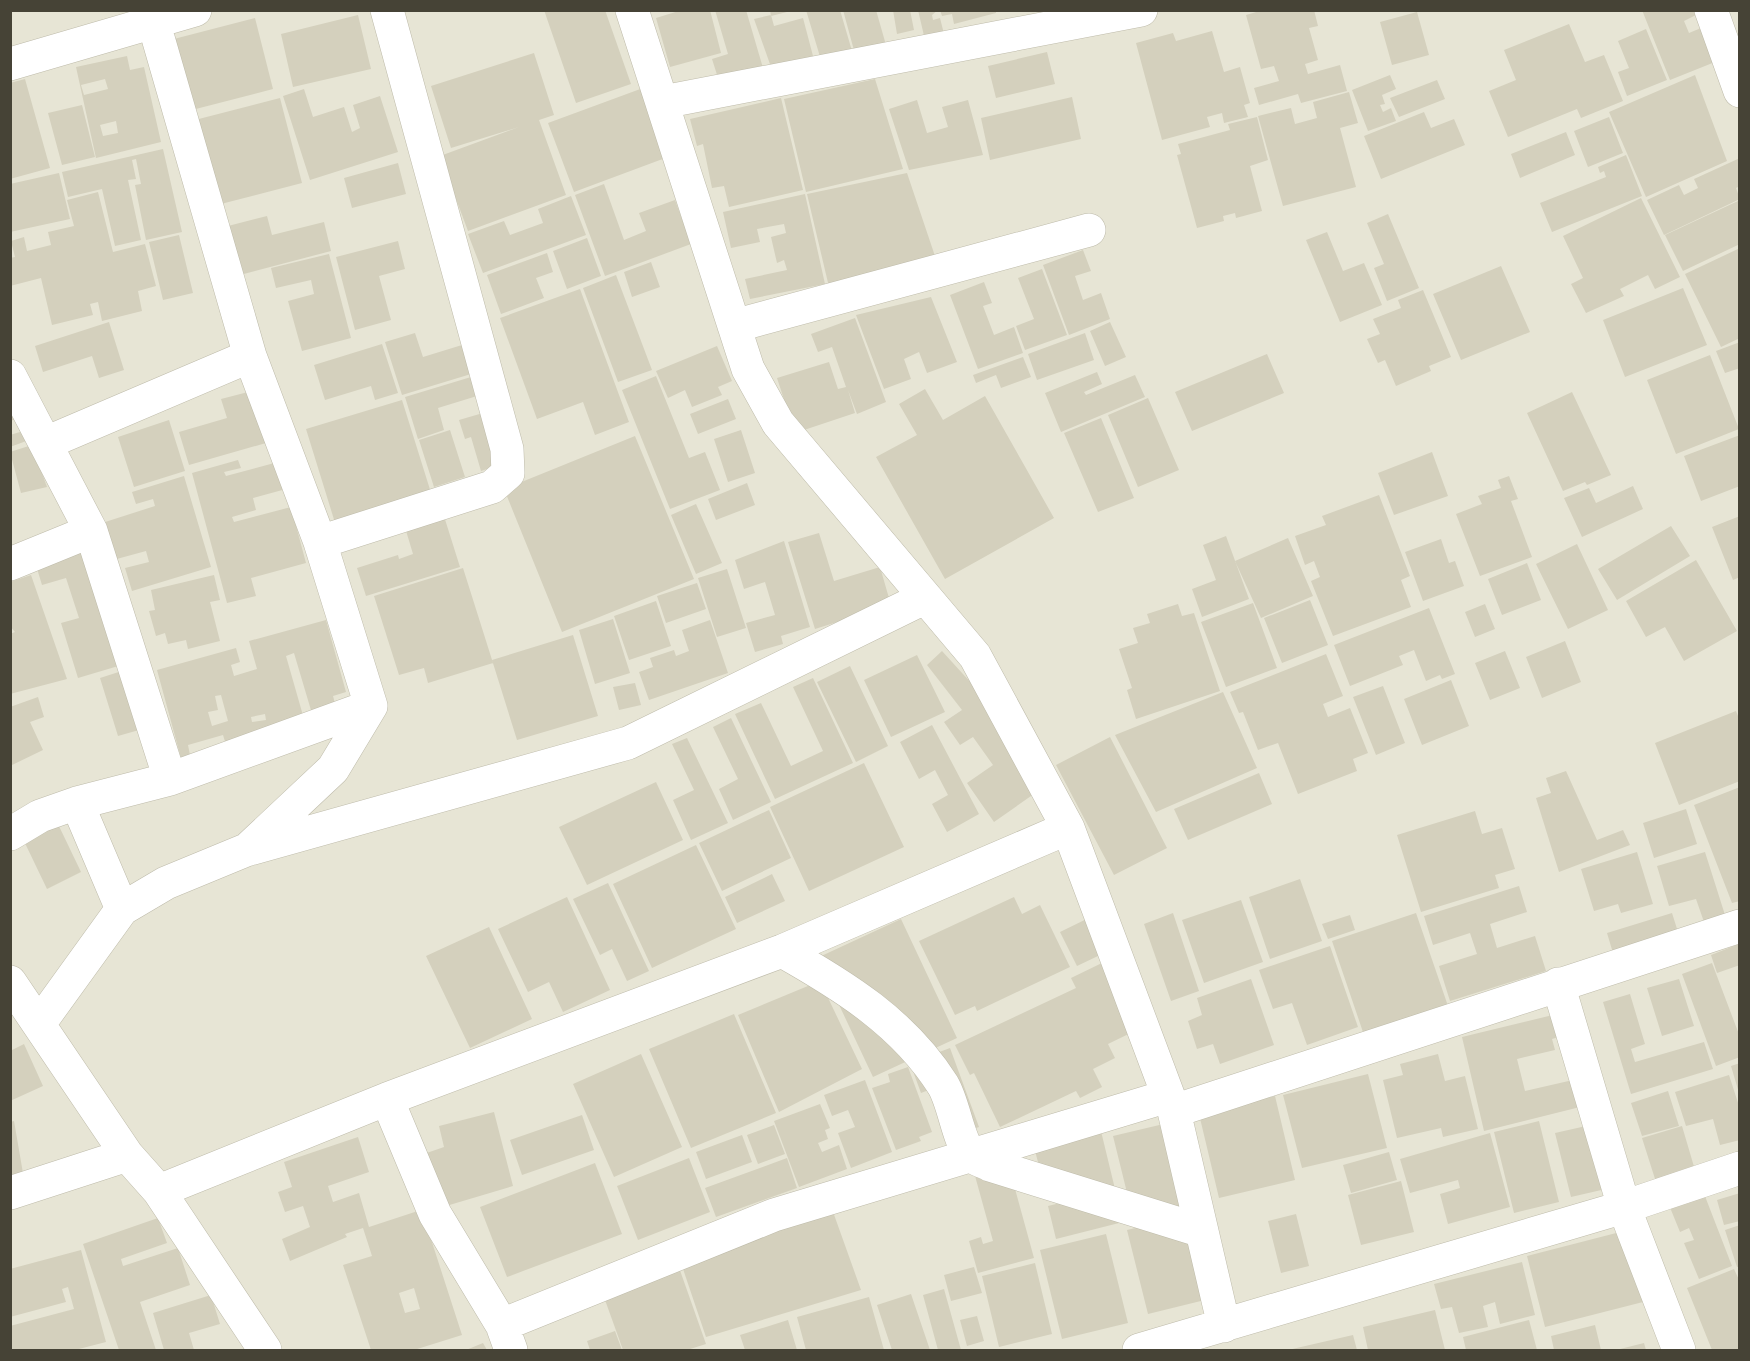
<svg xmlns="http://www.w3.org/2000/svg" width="1750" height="1361" viewBox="0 0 1750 1361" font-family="'Open Sans',sans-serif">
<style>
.residential{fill:#e7e5d5}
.building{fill:#d4d0bd;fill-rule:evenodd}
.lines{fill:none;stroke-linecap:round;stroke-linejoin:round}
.minor-casing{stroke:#bebbaa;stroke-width:34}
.minor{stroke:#fff;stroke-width:33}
</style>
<rect width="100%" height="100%" fill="#f3f2e7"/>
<path class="residential" d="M11 11H1739V1350H11Z"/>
<path class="building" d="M544 10H605L631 84 576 103Z
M682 10H710L721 53 670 67 656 18Z
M715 10H746L763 68 719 81 712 59 728 54Z
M770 10H791V11L771 16Z
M806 10H840L852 51 821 60Z
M843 10H876L886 45 855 54Z
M893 10H910L914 30 897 34Z
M918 10H938L932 15 933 20 940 18 944 34 925 40Z
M940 10H996V13L954 24 952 14 942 16Z
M1263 10H1314L1318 26 1309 28 1318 60 1305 64 1308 74 1340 65 1347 91 1301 103 1298 94 1259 105 1254 88 1279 81 1274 66 1261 69 1246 15Z
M1642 10H1694L1696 15 1684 21 1689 33 1701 28 1715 62 1670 80Z
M1417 12 1429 55 1392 65 1380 22Z
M358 15 371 69 293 87 281 34Z
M771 15 774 26 803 18 813 56 771 67 754 19Z
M255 18 273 89 188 111 170 40Z
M1569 24 1585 62 1604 55 1623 101 1581 118 1577 109 1508 137 1489 91 1516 80 1504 50Z
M1646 29 1667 80 1627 96 1618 72 1629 68 1618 41Z
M1212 31 1224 72 1240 67 1250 103 1244 105 1248 117 1224 123 1222 113 1207 117 1210 127 1162 140 1136 43 1173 33 1176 41Z
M1047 52 1055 84 996 98 988 66Z
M534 53 554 115 539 120 566 195 468 231 440 156 519 127 451 148 431 86Z
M127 56 130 70 144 67 161 142 96 158 76 67ZM105 79 108 89 84 95 81 85ZM116 121 118 133 103 136 100 125Z
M1390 75 1396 89 1382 95 1385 104 1380 105 1383 112 1391 108 1396 121 1368 131 1352 90Z
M1695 75 1727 161 1646 197 1609 112Z
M25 79 50 168 10 179V83Z
M875 79 903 169 806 192 784 99Z
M1437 80 1445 99 1399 117 1390 98Z
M643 88 668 157 574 192 548 123Z
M304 89 313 117 344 107 352 132 360 128 353 105 380 96 398 152 310 180 283 96Z
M1349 92 1358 123 1340 128 1356 187 1283 206 1258 116 1291 108 1295 124 1317 118 1313 102Z
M1072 97 1081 139 990 160 981 118Z
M280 98 302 183 213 206 191 121Z
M781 98 803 190 729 207 724 186 712 188 703 144 697 146 690 119Z
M917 100 927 133 948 127 942 107 968 100 983 155 909 170 889 109Z
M82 105 95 157 62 165 48 113Z
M1424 112 1431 128 1454 119 1465 145 1381 179 1364 136Z
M1257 117 1268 160 1250 166 1262 211 1236 218 1235 213 1223 216 1224 221 1197 228 1177 155 1181 154 1178 144 1230 130 1228 124Z
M1609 117 1623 153 1588 167 1574 131Z
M1566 132 1575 155 1520 178 1511 154Z
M163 149 182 232 146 240 135 185 141 184 136 159 132 160 136 179 128 180 141 240 115 246 102 189 68 197 62 172Z
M1626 155 1642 196 1552 232 1540 203 1606 177 1604 171 1600 173 1598 167Z
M1740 158V186L1736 188 1740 199 1664 235 1647 200 1679 185 1684 195 1698 188 1694 179Z
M398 163 406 194 352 208 344 178Z
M59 173 70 219 10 232V184Z
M907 173 937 262 829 287 807 194Z
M604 184 624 240 646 231 639 213 675 200 691 244 605 276 575 195Z
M98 192 113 252 145 244 156 286 138 291 142 311 102 321 98 302 90 304 93 315 52 325 41 278 10 286V258L15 257 11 241 24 237 27 251 51 245 48 232 74 226 67 200Z
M805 194 825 284 750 299 745 279 787 270 784 260 777 263 771 237 786 233 784 224 757 229 760 242 731 248 723 212Z
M571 196 586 235 483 273 468 234 504 221 510 235 543 223 538 209Z
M1641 198 1680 277 1655 289 1648 275 1620 289 1624 296 1586 313 1571 284 1583 278 1563 236Z
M1738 201 1740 244 1683 271 1665 235Z
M1388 214 1419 288 1387 301 1374 268 1384 264 1367 223Z
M267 216 272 235 324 222 331 251 240 275 228 226Z
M1327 232 1343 271 1364 263 1382 305 1340 322 1306 240Z
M179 235 193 293 163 300 149 242Z
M587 238 601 276 567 289 553 251Z
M398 241 405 269 379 276 391 320 355 330 336 257Z
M1740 248V338L1721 347 1685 274Z
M1083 250 1091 271 1075 276 1083 300 1101 293 1110 319 1069 335 1043 265Z
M547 253 553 272 536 278 544 298 501 314 487 275Z
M329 254 351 338 302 351 288 301 314 294 311 280 276 288 271 268Z
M651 262 660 287 632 297 624 272Z
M1501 266 1530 332 1461 360 1433 294Z
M1042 269 1067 335 1025 350 1016 326 1034 319 1018 278Z
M616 275 652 370 618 382 583 288Z
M984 282 992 303 983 306 994 335 1014 327 1023 353 978 369 950 295Z
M1683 288 1707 345 1625 377 1603 320Z
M580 289 629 422 595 435 583 402 537 419 500 318Z
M1423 290 1451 357 1429 366 1431 371 1396 386 1385 360 1378 363 1367 339 1380 334 1373 319 1401 308 1398 300Z
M931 297 957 362 927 373 919 352 904 359 911 379 884 389 856 315Z
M855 318 886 402 857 414 848 390 855 413 795 433 777 378 829 362 838 389 846 387 832 347 818 352 811 334Z
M109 322 124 370 99 378 92 356 43 372 35 346Z
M1110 322 1126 357 1105 366 1090 331Z
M415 333 423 357 462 345 471 374 402 395 385 342Z
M1085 333 1094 360 1037 380 1028 354Z
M1740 342V368L1725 373 1716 351Z
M382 344 398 393 375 400 371 386 325 400 314 365Z
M717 346 732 381 718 387 722 395 692 407 685 390 668 398 656 371Z
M1267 354 1284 393 1192 431 1175 392Z
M1710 355 1739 429 1676 454 1647 380Z
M1023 357 1031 377 1001 388 996 375 976 383 973 375Z
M1097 372 1102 384 1084 392 1086 395 1135 375 1145 397 1061 432 1045 393Z
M656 376 689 458 705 452 720 490 670 509 622 390Z
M471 377 477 396 438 408 444 430 418 439 405 397Z
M925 389 943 420 985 396 1054 518 945 579 876 457 917 435 899 404Z
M252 391 266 443 189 465 179 432 227 418 221 399Z
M10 392 29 440 10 447V435L20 432 17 419 10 421Z
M1572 392 1611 475 1587 485 1585 482 1563 491 1527 413Z
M1148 398 1179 470 1138 487 1108 415Z
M728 399 736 419 698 434 690 414Z
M402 400 432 496 336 526 306 429Z
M483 413 499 465 481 471 471 437 465 439 459 420Z
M1101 418 1134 498 1098 512 1064 433Z
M169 420 185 471 134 487 118 437Z
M450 430 465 477 434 487 419 440Z
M741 430 755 473 728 482 714 439Z
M1740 435V486L1701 501 1684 456Z
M635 436 694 579 562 632 504 489Z
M32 445 47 487 21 493 10 452Z
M1432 452 1448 496 1394 515 1378 473Z
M238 460 241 468 224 472 226 476 278 462 286 489 253 498 256 510 232 517 234 522 291 507 306 563 251 578 256 596 227 603 192 473Z
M184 476 211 567 132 591 125 568 149 562 146 551 113 560 102 523 155 506 153 499 136 504 132 492Z
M1509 476 1518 499 1511 501 1532 557 1480 576 1456 514 1482 504 1478 496 1501 488 1498 480Z
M747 483 755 505 716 520 708 499Z
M1633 486 1643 509 1582 537 1564 498 1589 488 1596 503Z
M1379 495 1410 576 1401 580 1411 607 1333 636 1311 581 1320 577 1314 561 1305 565 1295 536 1326 525 1322 516Z
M696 504 722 563 696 574 671 515Z
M443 513 460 567 366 596 357 568 398 555 399 559 413 554 404 524Z
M1740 516V577L1733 580 1712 527Z
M1671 526 1690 556 1617 600 1598 569Z
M819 533 834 581 880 567 891 605 815 629 788 542Z
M1226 536 1249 599 1202 617 1192 589 1216 580 1203 545Z
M1288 538 1313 596 1261 618 1235 561Z
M1441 539 1449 563 1455 561 1464 586 1423 601 1405 552Z
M784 541 810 627 781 636 783 644 755 652 746 623 775 615 765 582 744 589 735 560Z
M1577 544 1608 610 1568 629 1536 564Z
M88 546 125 664 78 678 61 623 79 618 66 578 42 585 35 562Z
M1696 560 1737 631 1684 661 1665 627 1646 637 1626 601Z
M1527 563 1541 600 1502 615 1488 579Z
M463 568 493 663 428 683 424 668 399 675 374 596Z
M727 569 746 628 717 637 698 578Z
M31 575 67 679 10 694V634L15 632 10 626V582Z
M214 575 220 600 210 602 220 641 188 649 186 640 168 644 165 633 156 636 149 611 155 610 151 590Z
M697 583 706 609 666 623 657 596Z
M1310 600 1328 645 1282 663 1264 618Z
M656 601 671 646 629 660 614 616Z
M1253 603 1277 668 1226 687 1201 622Z
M1178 604 1182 616 1194 613 1220 691 1136 719 1127 690 1132 688 1119 649 1138 643 1133 628 1150 623 1147 614Z
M1485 604 1495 629 1475 637 1465 612Z
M1429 608 1455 674 1442 679 1440 675 1426 681 1414 650 1399 656 1403 665 1350 686 1334 645Z
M613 619 630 673 595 684 579 630Z
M326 620 346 692 333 696 337 711 313 717 294 653 286 656 306 726 227 748 223 735 188 745 190 755 181 758 157 670 236 648 240 662 231 665 234 676 257 669 249 641ZM221 695 228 721 212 726 208 712 218 710 215 696ZM265 714 266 720 252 722 251 717Z
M710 620 728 673 649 700 639 672 653 667 650 658 674 650 676 656 689 651 682 630Z
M573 635 598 716 517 740 492 660Z
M1565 641 1581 682 1542 698 1526 657Z
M942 651 983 696 1041 789 994 822 967 783 993 765 973 737 960 745 944 722 962 710 927 665Z
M1505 651 1520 688 1490 700 1475 663Z
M1326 654 1343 696 1323 704 1328 717 1350 708 1368 753 1353 759 1357 771 1298 794 1278 743 1258 750 1243 712 1239 713 1230 692Z
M917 655 945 712 891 737 864 680Z
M850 666 888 746 856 762 817 682Z
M128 669 146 728 118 736 100 678Z
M813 678 853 763 775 799 735 714 761 703 791 766 823 751 793 687Z
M1451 680 1469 726 1422 745 1404 699Z
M635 683 641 705 619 710 613 687Z
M1383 686 1405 743 1376 755 1353 697Z
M1223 692 1257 768 1156 812 1115 735Z
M38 697 44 717 30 722 43 750 10 766V707Z
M1736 711 1740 721V781L1679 805 1655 743Z
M731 718 771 802 733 820 719 789 738 779 713 727Z
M932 725 979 814 947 832 932 804 948 795 935 770 919 779 900 742Z
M1110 737 1167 848 1114 875 1056 765Z
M687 738 728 823 691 840 673 800 694 790 672 744Z
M864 763 904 847 809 891 770 807Z
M1566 771 1597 840 1623 830 1630 845 1559 872 1536 798 1551 793 1546 778Z
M1259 773 1272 804 1188 840 1174 809Z
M656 782 683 840 587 885 559 827Z
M1740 787V901L1732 903 1694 805Z
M1686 809 1697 844 1654 858 1643 823Z
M769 810 791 858 722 891 699 843Z
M1475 811 1482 834 1502 828 1515 869 1495 875 1499 888 1421 912 1397 835Z
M57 822 81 872 47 889 23 839Z
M696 845 736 929 652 968 613 884Z
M1637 852 1653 904 1621 913 1618 904 1594 911 1581 869Z
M1705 852 1725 915 1704 922 1696 899 1669 906 1657 866Z
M772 874 785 901 737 923 725 897Z
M1300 879 1322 941 1270 959 1249 897Z
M608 883 649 971 627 981 612 949 600 955 573 899Z
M1519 886 1527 912 1490 924 1497 948 1535 936 1546 971 1450 1001 1439 966 1477 954 1470 933 1433 945 1424 916Z
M567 897 610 990 563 1012 549 982 528 992 498 929Z
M1014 897 1022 914 1040 905 1070 967 977 1011 975 1006 955 1015 919 941Z
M1241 900 1263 962 1204 983 1182 920Z
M1105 910 1121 945 1077 966 1060 932Z
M1173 913 1199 991 1171 1001 1144 924Z
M1416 913 1448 1006 1364 1035 1332 941Z
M1672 913 1678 932 1613 953 1607 933Z
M1350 915 1355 930 1328 939 1322 924Z
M901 919 957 1038 873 1077 817 958Z
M489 927 532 1019 470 1048 426 956Z
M1739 944 1740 965 1717 973 1711 955Z
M1330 946 1358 1027 1307 1045 1292 1003 1273 1009 1259 970Z
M1104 962 1145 1026 1108 1044 1115 1058 1093 1069 1102 1087 1080 1098 1076 1091 1000 1127 974 1073 970 1075 955 1045 1076 988 1071 978Z
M1712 963 1740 1037V1057L1716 1066 1682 974Z
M1251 979 1274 1045 1220 1064 1213 1044 1197 1049 1188 1021 1202 1015 1197 998Z
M1679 979 1694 1026 1662 1036 1647 988Z
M820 981 862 1069 779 1112 738 1015Z
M1630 994 1645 1044 1631 1049 1635 1062 1704 1042 1713 1069 1631 1094 1603 1002Z
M734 1014 776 1113 691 1148 649 1049Z
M1557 1014 1562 1036 1552 1039 1555 1050 1517 1059 1525 1091 1573 1080 1580 1107 1484 1131 1462 1037Z
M24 1044 43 1086 10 1101V1051Z
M950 1048 979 1127 957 1135 939 1086 921 1093 910 1063Z
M641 1054 682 1147 614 1177 573 1084Z
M1438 1054 1445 1081 1465 1076 1478 1129 1443 1137 1441 1128 1397 1138 1383 1080 1403 1075 1400 1064Z
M1740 1063V1093H1739L1731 1066Z
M908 1067 932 1132 919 1137 921 1141 896 1150 872 1088 890 1082 888 1074Z
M1368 1074 1387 1148 1302 1168 1283 1095Z
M1729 1075 1740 1109V1140L1720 1145 1713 1119 1686 1126 1675 1092Z
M865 1080 892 1152 851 1168 838 1133 855 1127 848 1110 832 1116 824 1095Z
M1668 1091 1679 1126 1642 1136 1631 1103Z
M1275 1096 1295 1180 1219 1198 1199 1114Z
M820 1104 830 1128 825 1130 828 1139 818 1143 822 1152 839 1145 847 1169 799 1187 774 1121Z
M494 1112 513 1186 436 1209 418 1156 444 1147 439 1126Z
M582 1115 594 1150 522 1175 510 1140Z
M14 1121 24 1179 10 1182V1122Z
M1539 1121 1559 1202 1514 1213 1494 1132Z
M1172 1122 1192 1204 1133 1217 1113 1136Z
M1595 1124 1610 1188 1571 1197 1555 1133Z
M774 1125 785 1154 758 1164 747 1135Z
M1682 1126 1695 1170 1656 1182 1642 1138Z
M1100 1127 1123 1222 1056 1239 1048 1206 1080 1198 1045 1189 1033 1143Z
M1490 1133 1510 1207 1448 1224 1440 1194 1460 1188 1458 1180 1410 1193 1400 1159Z
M742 1135 752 1162 706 1179 696 1152Z
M358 1137 369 1172 328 1186 333 1202 359 1193 369 1227 427 1208 429 1233 462 1335 414 1350H371L343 1265 372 1256 363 1228 345 1234 347 1237 290 1261 282 1239 310 1227 303 1206 285 1212 278 1192 292 1187 284 1162ZM414 1288 420 1309 405 1313 399 1293Z
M1389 1152 1397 1180 1351 1193 1343 1165Z
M1006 1156 1034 1258 978 1273 969 1241 981 1237 983 1244 993 1241 972 1165Z
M689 1158 710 1212 638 1240 617 1186Z
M787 1158 797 1188 716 1217 705 1188Z
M595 1163 622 1234 507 1277 480 1207Z
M1401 1181 1414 1232 1361 1245 1348 1195Z
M1703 1191 1732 1266 1699 1279 1684 1243 1694 1240 1689 1228 1680 1232 1669 1205Z
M1740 1193V1221L1724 1225 1717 1200Z
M832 1209 861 1290 706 1337 681 1263Z
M1193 1214 1213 1298 1148 1314 1127 1230Z
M1296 1214 1309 1266 1281 1273 1268 1221Z
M158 1218 167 1243 121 1259 123 1266 178 1248 190 1285 140 1302 156 1350H119L83 1244Z
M1740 1225V1266L1737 1267 1725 1230Z
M1624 1231 1643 1302 1545 1327 1527 1256Z
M1106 1234 1128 1323 1062 1339 1040 1250Z
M81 1250 106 1342 75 1350H12L10 1326 74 1309 68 1287 62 1289 66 1302 10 1317V1269Z
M676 1259 706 1344 687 1350H623L600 1286Z
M1522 1262 1535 1315 1500 1324 1495 1302 1483 1306 1488 1327 1459 1333 1452 1307 1441 1309 1434 1284Z
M1035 1263 1052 1334 999 1347 982 1276Z
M974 1267 982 1293 951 1301 944 1275Z
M1734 1269 1740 1282V1350H1712L1687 1288Z
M944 1289 961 1350H938L923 1295Z
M911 1294 930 1350H892L877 1305Z
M211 1295 220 1324 189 1333 194 1350H164L153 1313Z
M869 1297 884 1350H806L797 1317Z
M1435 1310 1445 1350H1368L1363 1327Z
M977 1316 984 1341 967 1346 960 1320Z
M788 1320 797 1350H745L740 1335Z
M1529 1320 1537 1350H1466L1463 1337Z
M1595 1325 1601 1350H1554L1551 1336Z
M615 1331 622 1350H590L587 1341Z
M1353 1335 1357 1350H1288Z
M483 1343 487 1350H466Z
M1644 1343 1646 1350H1616Z"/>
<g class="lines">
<g class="minor-casing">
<path id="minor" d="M150 10 250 356 320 542 371 706 333 769 250 847
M632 10 748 369 778 423 975 656 1068 828 1174 1111 1224 1326
M1711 10 1740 91
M10 64 195 10
M663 102 1141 10
M734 326 1089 230
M10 376 91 531 170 779
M46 443 250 356
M320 542 492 487 508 473 507 449 387 10
M10 564 91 531
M77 803 122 909
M10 834 40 816 77 803 170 779 371 706
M782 951C844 986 904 1023 943 1085 955 1105 958 1144 973 1157 977 1160 985 1162 990 1165L1202 1231
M10 982 127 1155 159 1191 265 1350
M1558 984 1624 1207 1679 1350
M39 1024 122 909 166 883 246 850 628 743 924 598
M387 1099 435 1214 502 1325 511 1350
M1174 1111 1740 926
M159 1191 387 1099 782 951 1068 828
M10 1193 127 1155
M502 1325 774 1215 1168 1096
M1139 1350 1624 1207 1740 1168"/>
</g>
<use href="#minor" class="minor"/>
</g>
<rect width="1750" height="1361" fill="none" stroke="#464336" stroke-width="24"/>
</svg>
